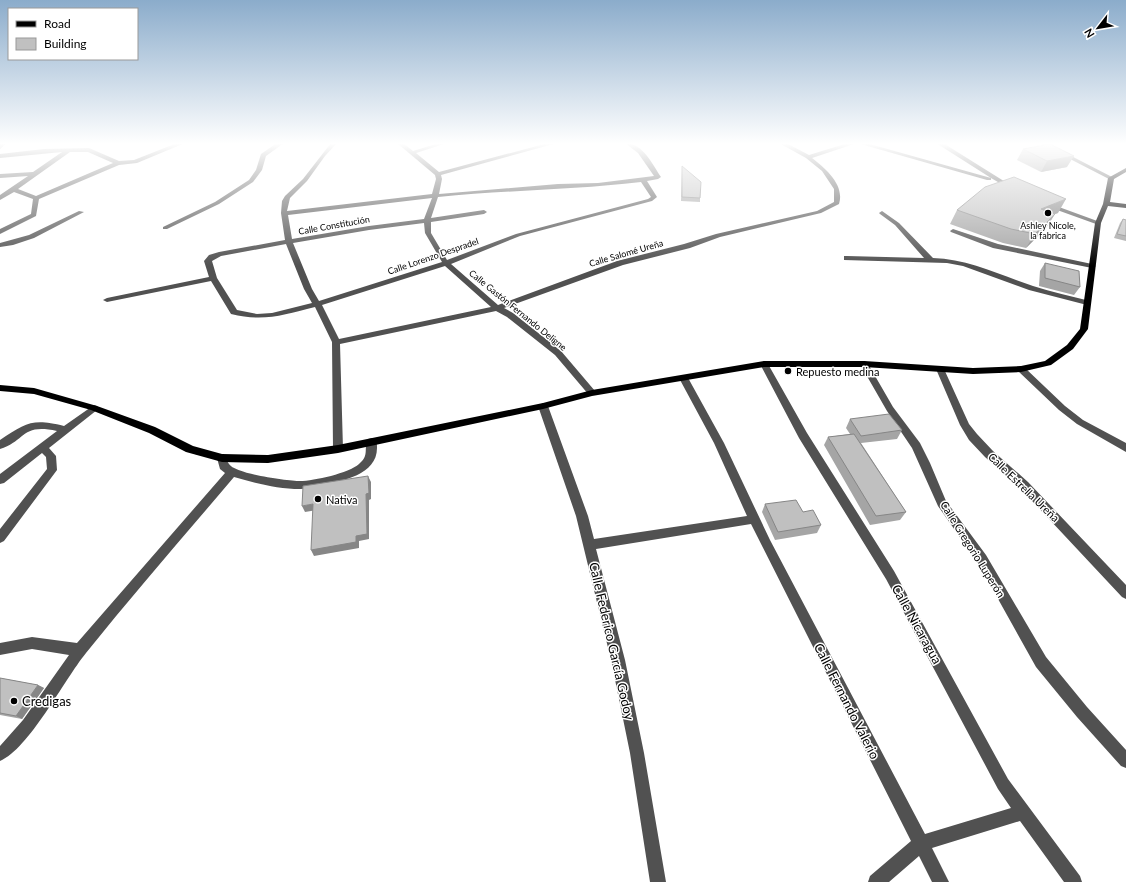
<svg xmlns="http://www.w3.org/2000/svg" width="1126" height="882" viewBox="0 0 1126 882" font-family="Lato,sans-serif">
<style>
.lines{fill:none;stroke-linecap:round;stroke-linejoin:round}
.minor{fill:#515151;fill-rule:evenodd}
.major{fill:#000;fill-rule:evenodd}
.wall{fill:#a5a5a5}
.shaded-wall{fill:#868686}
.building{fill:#c0c0c0;stroke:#868686}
.poi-dot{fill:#000;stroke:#fff;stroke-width:1.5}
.labels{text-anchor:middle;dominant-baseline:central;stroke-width:3;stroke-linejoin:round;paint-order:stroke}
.far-street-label{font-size:9px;fill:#000;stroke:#fff}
.far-poi-label{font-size:9px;fill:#000;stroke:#fff}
.poi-label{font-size:11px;fill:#000;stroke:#fff;text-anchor:start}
.street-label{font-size:11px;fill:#000;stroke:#fff}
.near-street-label{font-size:13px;fill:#000;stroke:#fff}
.near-poi-label{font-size:13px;fill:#000;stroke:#fff;text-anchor:start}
</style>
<rect width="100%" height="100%" fill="#fff"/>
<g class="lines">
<path class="minor" d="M1 143H7L0 149V144Z
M177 143H185L137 163 119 165 39 199 36 216 0 234V229L31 214 33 199 14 192 0 200V195L28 176 0 178V174L33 172 62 152 0 158V154L44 149 89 148 119 161 134 160ZM70 152H88L113 163 36 196 18 189Z
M277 143H284L266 156 262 170 253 182 219 204 167 229H163V227L215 202 249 180 256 170 261 154Z
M331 143H337L325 156 307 181 290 198 287 211 432 194 436 179 435 175 397 143H403L413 151 439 143H447L416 153 439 172 548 143H557L441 175 442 179 439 194 558 184 598 183 654 176 638 153 625 143C642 142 653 165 661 177L658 179 647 181 657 197 652 201 520 236 451 264 498 305 617 261 684 244 716 234 817 211 834 202V189L822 171 806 158 779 143H786L809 155 848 143H857L812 158C826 169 845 185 839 204L821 213 720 237 690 248 623 265 504 308 513 313 561 351 595 391 597 393 595 395H589L555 355 507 317 496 311 340 344 343 449 342 452H334L333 449 332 342 315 307C283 315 264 322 231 314L211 281 107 302 103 300 107 298 209 277 204 261 209 255 219 252 285 240 281 213 282 201 285 196 303 179ZM641 182 651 197 648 199 516 234 447 260 431 233V222L484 214 487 212 484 210 431 218 438 197C506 190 574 190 641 182ZM432 198 424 219 369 226 292 239 288 215ZM424 223 425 233 442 262 319 301 312 289 293 243 369 230ZM286 244 304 289 312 303 272 313 257 314 237 310 217 278 212 261 221 256ZM445 266 491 307 339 339 322 305Z
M857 143H866L991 178 936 143H943L1015 188 1010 189 991 178V180H987Z
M1039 143H1046L1114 178 1109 179Z
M1048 203 1100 222 1101 223 1096 224 1046 206V204Z
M79 211 84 212 34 238 13 245 0 247V243L29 235Z
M882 211 899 223 933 258C968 259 1000 275 1033 286 1052 292 1071 296 1090 301L1091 303 1087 305 1029 290 963 266 947 263 844 260V256H847L924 258 895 225 880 214 879 213Z
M953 229 998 244 1092 264 1096 266 1092 268 993 248 951 232 950 231Z
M764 361 768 364 807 433 894 571 1008 779 1080 876 1082 882H1064L1020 821 932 848 949 882H932L919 856 889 882H868L870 876 911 841 751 524 596 549 625 660 644 753 666 882H650L630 753 611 660 576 516 538 406 543 403 548 406 588 516 594 539 747 516 714 443 679 378 684 375 687 376 724 443 770 540 925 834 1011 808 998 789 886 579 799 438 760 364Z
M864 361 867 362 893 407 920 443 930 463 946 501 986 555 1046 657 1087 707 1126 750V768L1121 766 1077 717 1036 667 978 563 938 506 912 448 887 411 860 364Z
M940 366 944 369 969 424 977 434 993 451 1028 482 1126 585V599L1122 597 1020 488 985 457 969 440 960 425 936 369Z
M1021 366 1024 367 1065 406 1083 420 1126 443V452L1077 424 1059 410 1018 371 1017 369 1018 367Z
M94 405 97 406 99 408 97 410 49 448 56 456 57 470 4 541 0 543V529L47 469 46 457 42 453 4 483 0 484V474L57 431C21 423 26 441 0 449V440C26 423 32 418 64 426Z
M372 438 376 439C377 443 377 445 377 448 377 475 342 481 321 485 315 487 307 489 300 489 278 489 255 483 234 477 185 535 134 593 86 653 64 680 29 749 0 761V746L23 720 69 655 32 649 0 655V643L32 637 77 643 225 473 220 469 217 458 218 455H226C227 458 227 462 229 464 235 474 288 481 300 481 314 481 349 473 359 464 370 455 363 449 368 439Z"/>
<path class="major" d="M1126 168V172L1114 179 1110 202 1126 204V208L1108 206 1101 223 1088 329 1073 349 1051 365 1021 372 973 374 864 367H764L592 396 543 409 338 453 268 463 222 462 186 452 149 433 91 410 34 394 0 391V385L34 388 97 406 155 427 193 446 222 454 268 455 338 445 543 403 592 390 764 361H864L973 368 1021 366 1045 361 1067 345 1080 329 1095 223 1103 204 1108 178Z"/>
</g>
<path class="wall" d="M1023 149 1067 167 1041 172 1017 160Z
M682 166 700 198V202L681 201Z
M957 210 1058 213 1055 214 1046 228 1026 248 1003 243 950 224Z
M1123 219 1126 220V241L1114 238 1120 223Z
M1045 263 1080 287 1074 295 1039 286 1040 271Z
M850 419 902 430 897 439 861 443 906 512 900 520 870 525 824 445 828 437 850 434 846 428Z
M765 504 803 512 821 525 817 533 775 540 762 512Z
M0 678 38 685 44 688 22 719 0 715Z"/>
<path class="shaded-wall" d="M1074 156 1067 167 1041 172 1047 161Z
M1066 199 1058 213 1055 214 1046 228 1026 248 1035 234 1041 209Z
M368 476 371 482V499L369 500V539L359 541V548L314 556 311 550 356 536 366 494Z
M313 504 317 510 305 512 302 506Z
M38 685 44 688 22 719 16 716Z"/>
<path class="building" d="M1050 144 1074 156 1047 161 1023 149Z
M682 166 701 182 700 198 682 197Z
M1014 177 1066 199 1041 209 1055 214 1035 234 1011 229 957 210 985 187Z
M1123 219 1126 220V236L1117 234Z
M1045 263 1079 271 1080 287 1045 278Z
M889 414 902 430 861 436 850 419Z
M854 434 906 512 876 516 828 437Z
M368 476 369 493 366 494 367 534 356 536V542L311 550 313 504 302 506 303 486Z
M796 500 803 512 813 510 821 525 778 532 765 504Z
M0 678 38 685 16 716 0 713Z"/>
<linearGradient id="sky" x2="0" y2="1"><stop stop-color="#8baccb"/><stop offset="0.54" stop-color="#fff"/><stop offset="1" stop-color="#fff" stop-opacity="0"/></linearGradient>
<rect width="1126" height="266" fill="url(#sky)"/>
<g class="poi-dot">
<circle cx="1048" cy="213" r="4"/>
<circle cx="788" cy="371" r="4"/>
<circle cx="318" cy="499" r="4"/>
<circle cx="14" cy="701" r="4"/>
</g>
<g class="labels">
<g class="far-street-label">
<text transform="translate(334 225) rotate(-10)">Calle Constitución</text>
<text transform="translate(626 253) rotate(-16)">Calle Salomé Ureña</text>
<text transform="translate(433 256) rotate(-19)">Calle Lorenzo Despradel</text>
<text transform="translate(518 310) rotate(39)">Calle Gastón Fernando Deligne</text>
</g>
<g class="far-poi-label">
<text x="1048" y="225">Ashley Nicole,<tspan x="1048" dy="10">la fabrica</tspan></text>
</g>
<g class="poi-label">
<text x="796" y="371">Repuesto medina</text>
<text x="326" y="499">Nativa</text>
</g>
<g class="street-label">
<text transform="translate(1024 487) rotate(44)">Calle Estrella Ureña</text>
<text transform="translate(973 549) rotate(58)">Calle Gregorio Luperón</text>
</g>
<g class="near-street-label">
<text transform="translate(917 624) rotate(61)">Calle Nicaragua</text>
<text transform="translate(612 641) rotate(77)">Calle Federico García Godoy</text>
<text transform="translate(847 701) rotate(63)">Calle Fernando Valerio</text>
</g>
<g class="near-poi-label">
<text x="22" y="701">Credigas</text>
</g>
</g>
<rect x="8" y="8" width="130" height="52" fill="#ffffff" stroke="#999999"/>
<rect x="16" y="21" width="20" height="6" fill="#000000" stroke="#999999"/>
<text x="44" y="28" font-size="12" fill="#000000">Road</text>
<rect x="16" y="38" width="20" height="12" fill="#c0c0c0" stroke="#999999"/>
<text x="44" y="48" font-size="12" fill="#000000">Building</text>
<g transform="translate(1098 28) rotate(239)" stroke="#ffffff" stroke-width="3" paint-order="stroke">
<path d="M0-3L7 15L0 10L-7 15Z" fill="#000000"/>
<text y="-6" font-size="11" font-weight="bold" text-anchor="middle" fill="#000000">N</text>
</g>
</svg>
